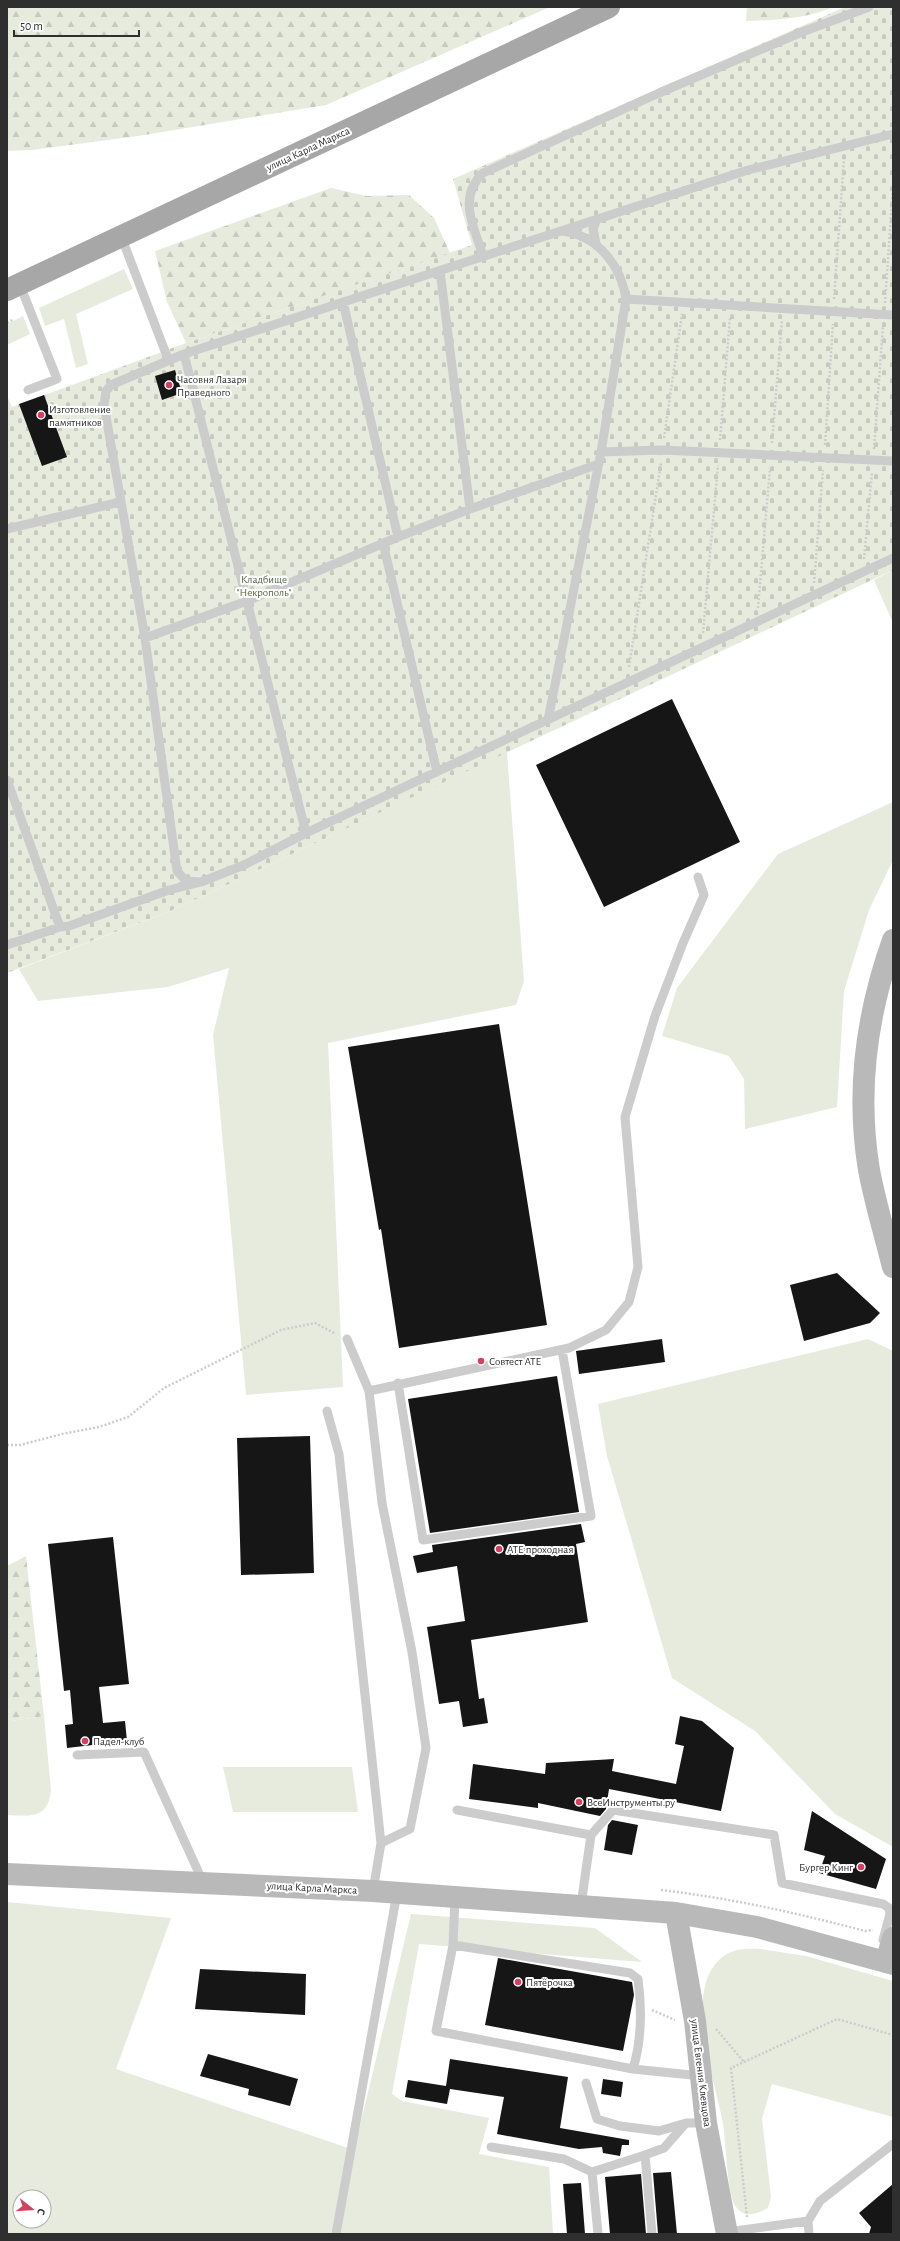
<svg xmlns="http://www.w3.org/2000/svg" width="900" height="2241" viewBox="0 0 900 2241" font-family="'Alegreya Sans',sans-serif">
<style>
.green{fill:#e6ebde;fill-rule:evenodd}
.forest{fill:url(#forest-firs)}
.cemetery{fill:url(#cemetery-stones)}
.building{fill:#161616}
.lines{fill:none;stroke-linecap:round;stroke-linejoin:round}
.path{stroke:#ccc;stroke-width:2.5;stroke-dasharray:2 2;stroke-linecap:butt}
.lane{stroke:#ccc;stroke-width:9}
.secondary{stroke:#b9b9b9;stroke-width:22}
.primary{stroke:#a7a7a7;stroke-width:22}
.poi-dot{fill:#d6405e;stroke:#fff;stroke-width:1.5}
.labels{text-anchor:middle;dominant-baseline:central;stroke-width:4;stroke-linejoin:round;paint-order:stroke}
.street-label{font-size:11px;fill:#2f2f2f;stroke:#fff}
.poi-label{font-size:11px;fill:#2f2f2f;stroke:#fff;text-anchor:start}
.park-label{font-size:11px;fill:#576740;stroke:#fff}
</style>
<defs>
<pattern id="forest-firs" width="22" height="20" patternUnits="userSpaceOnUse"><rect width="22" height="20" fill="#e6ebde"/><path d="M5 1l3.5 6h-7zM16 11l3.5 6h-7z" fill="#c6cabf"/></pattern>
<pattern id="cemetery-stones" width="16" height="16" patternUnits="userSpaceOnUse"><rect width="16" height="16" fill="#e6ebde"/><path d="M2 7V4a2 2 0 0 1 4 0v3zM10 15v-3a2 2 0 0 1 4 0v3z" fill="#c6cabf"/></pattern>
</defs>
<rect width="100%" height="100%" fill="#fff"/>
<path class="green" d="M124 269 133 289 76 314 88 364 76 368 64 319 45 326 39 308Z
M23 316 30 334 7 345V324Z
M893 570V623L874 580Z
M507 752 524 981 516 1005 328 1043 343 1387 246 1395 213 1035 229 968 168 987 38 1001 19 969 168 912 214 891Z
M893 802V860L869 910 844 991 837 1107 745 1129 744 1079 729 1056 662 1036 677 988 778 854Z
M868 1339 893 1351V1847L835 1814 755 1731 672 1678 607 1456 598 1404Z
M44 1716 51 1790C48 1819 32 1816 7 1815V1717L12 1721Z
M223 1767H352L358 1812H233Z
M7 1902 171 1918 116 2069 354 2150 411 1914 595 1928 642 1962 419 1944 392 2094 402 2101 489 2118 479 2154 549 2167 553 2234H7ZM20 2197H44V2221H20Z
M761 1949 806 1956 893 1981V2117L772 2084 762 2119 771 2197 768 2208C756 2214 746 2219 736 2207 727 2196 726 2141 723 2124 716 2082 675 1972 734 1951 742 1948 753 1949 761 1949Z"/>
<path class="forest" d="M7 7H550L326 105 138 136 32 150 7 151Z
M747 7H834C806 19 775 20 746 21Z
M331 188 367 196 409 195 434 218 450 253 186 343 167 302 155 251Z
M26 1556 44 1716 12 1721 7 1717V1566Z"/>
<path class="cemetery" d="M845 7H893V570L214 891 168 912 7 973V396L12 407 186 343 472 245 453 179Z"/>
<path class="building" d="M175 370 182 393 162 400 155 376Z
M44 395 67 457 42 466 19 404Z
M672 699 740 842 604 907 536 765Z
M499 1024 547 1325 399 1348 381 1229 379 1230 348 1047Z
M837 1273 880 1313 870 1323 804 1341 790 1285Z
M662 1339 665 1362 579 1374 576 1351Z
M557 1376 579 1512 430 1533 408 1399Z
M310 1436 314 1573 241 1575 237 1438Z
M581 1524 585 1542 576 1544 588 1622 471 1640 479 1699 484 1698 488 1723 463 1727 459 1701 439 1704 427 1627 465 1621 457 1566 417 1573 413 1556 433 1552 432 1545Z
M113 1537 129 1684 99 1687 103 1723 125 1721 127 1741 67 1748 65 1725 73 1724 70 1690 64 1691 48 1544Z
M680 1716 702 1721 734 1748 721 1811 609 1789 606 1809 600 1816 538 1803V1808L469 1799 473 1764 545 1774 546 1763 614 1759 612 1771 676 1784 684 1746 675 1744Z
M812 1811 886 1859 876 1889 819 1873 825 1856 804 1850Z
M612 1820 638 1825 632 1855 604 1850 608 1825Z
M498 1958 632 1982 634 1995 623 2051 485 2025Z
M200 1969 306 1974 305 2015 195 2009Z
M208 2054 298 2079 290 2106 248 2095 249 2089 200 2076Z
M450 2059 568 2077 560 2128 629 2140V2145H622L620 2156 603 2153 602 2147 579 2149 497 2134 504 2097 450 2089 447 2104 405 2097 408 2080 446 2086Z
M603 2079 623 2082 621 2097 601 2094Z
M671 2172 677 2234H658L653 2173Z
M641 2174 646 2234H610L605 2177Z
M581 2183 585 2234H567L563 2184Z
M893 2184V2234H869L871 2227 859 2213Z"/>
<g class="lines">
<path class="path" d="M834 299 844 159
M885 303 893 186
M7 323 14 319
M664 438 682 314
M720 440 730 317
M772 443 782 320
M825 445 833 324
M874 449 883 326
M864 559 872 472
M814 583 823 470
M758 608 770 468
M703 633 718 465
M629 667 661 463
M7 1445H20L62 1434 99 1427 128 1417 164 1388 281 1330 315 1323 336 1334
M661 1890C730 1898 797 1913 865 1931L873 1930
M652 2010 675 2020
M716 2029 744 2062
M747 2217 731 2068 837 2019 893 2035"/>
<path class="lane" d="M121 236 168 359
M596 243 593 229 597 219
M483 256C474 226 457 198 483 173L659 93 802 32 869 7
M20 285 57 379 28 390
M626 299 893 315
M343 302 398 537
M184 354 306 833
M601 452 662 450 893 461
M470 509 599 464
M7 529 120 502
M383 543 437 772
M145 638 247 601 398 537 470 509 440 271
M548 720 601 452 626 299C621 265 597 235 562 231
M7 780 60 927
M201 882 186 881 177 871 145 638 104 405 106 391 111 385 184 354 748 170 893 134
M7 945 60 927 69 926 169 890 201 882 244 865 306 833 893 558
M347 1339 369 1391 382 1503 412 1652 426 1748 410 1829 381 1843
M398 1383 423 1540 591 1516 562 1350
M369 1391 569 1348 606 1330 629 1302 638 1267 625 1117 655 1016 683 943 704 895 698 877
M327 1411 339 1454 381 1843 373 1891
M77 1755 144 1752 203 1882
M457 1810 591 1835 581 1905
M591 1835 613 1810 774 1835 782 1883 883 1904 889 1908 890 1914 883 1940
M455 1897 453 1945 436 2031 633 2069
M453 1945 630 1973 638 1979C642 2009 642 2039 633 2069L701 2076
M586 2083 597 2119 620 2126 659 2131 686 2123H706
M491 2147 564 2159 592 2172
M727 2232 808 2221
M336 2234 397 1893
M598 2234 592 2172 645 2155
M652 2234 645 2155 664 2148 685 2124
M809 2234 808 2221 820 2201 893 2144"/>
<path class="secondary" d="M893 940C867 1013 856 1092 869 1170 875 1202 885 1235 893 1267
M7 1874 373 1891 676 1913 757 1927 893 1964
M676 1913 695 2021 706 2123 727 2234
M886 1962 893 1938"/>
<path class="primary" d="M7 290 609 7"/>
</g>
<g class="poi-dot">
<circle cx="169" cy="385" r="4"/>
<circle cx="41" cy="415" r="4"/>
<circle cx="481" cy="1361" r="4"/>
<circle cx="499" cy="1549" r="4"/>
<circle cx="85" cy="1741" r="4"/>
<circle cx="579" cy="1802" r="4"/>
<circle cx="861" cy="1867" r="4"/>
<circle cx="518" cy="1982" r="4"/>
</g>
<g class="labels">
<g class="street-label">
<text transform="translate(308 149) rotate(-25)">улица Карла Маркса</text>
<text transform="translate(312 1888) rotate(3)">улица Карла Маркса</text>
<text transform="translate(701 2073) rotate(83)">улица Евгения Клевцова</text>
</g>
<g class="poi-label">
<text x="177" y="379">Часовня Лазаря<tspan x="177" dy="13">Праведного</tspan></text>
<text x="49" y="409">Изготовление<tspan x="49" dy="13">памятников</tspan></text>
<text x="489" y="1361">Совтест АТЕ</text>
<text x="507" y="1549">АТЕ проходная</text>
<text x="93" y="1741">Падел-клуб</text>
<text x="587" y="1802">ВсеИнструменты.ру</text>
<text x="853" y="1867" text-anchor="end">Бургер Кинг</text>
<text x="526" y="1982">Пятёрочка</text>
</g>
<g class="park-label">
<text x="264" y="579">Кладбище<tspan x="264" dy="13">"Некрополь"</tspan></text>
</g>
</g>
<rect width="900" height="2241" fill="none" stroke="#2f2f2f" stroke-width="16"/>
<g transform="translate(32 2209) rotate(107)"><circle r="19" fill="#ffffff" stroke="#acacac"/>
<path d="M0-3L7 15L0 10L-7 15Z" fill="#d6405e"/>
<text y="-6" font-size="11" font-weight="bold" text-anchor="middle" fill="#2f2f2f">С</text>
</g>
<path d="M14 30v6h125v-6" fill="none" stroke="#2f2f2f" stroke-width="2"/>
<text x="20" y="30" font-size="12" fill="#2f2f2f" stroke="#ffffff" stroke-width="3" paint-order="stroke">50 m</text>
</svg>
